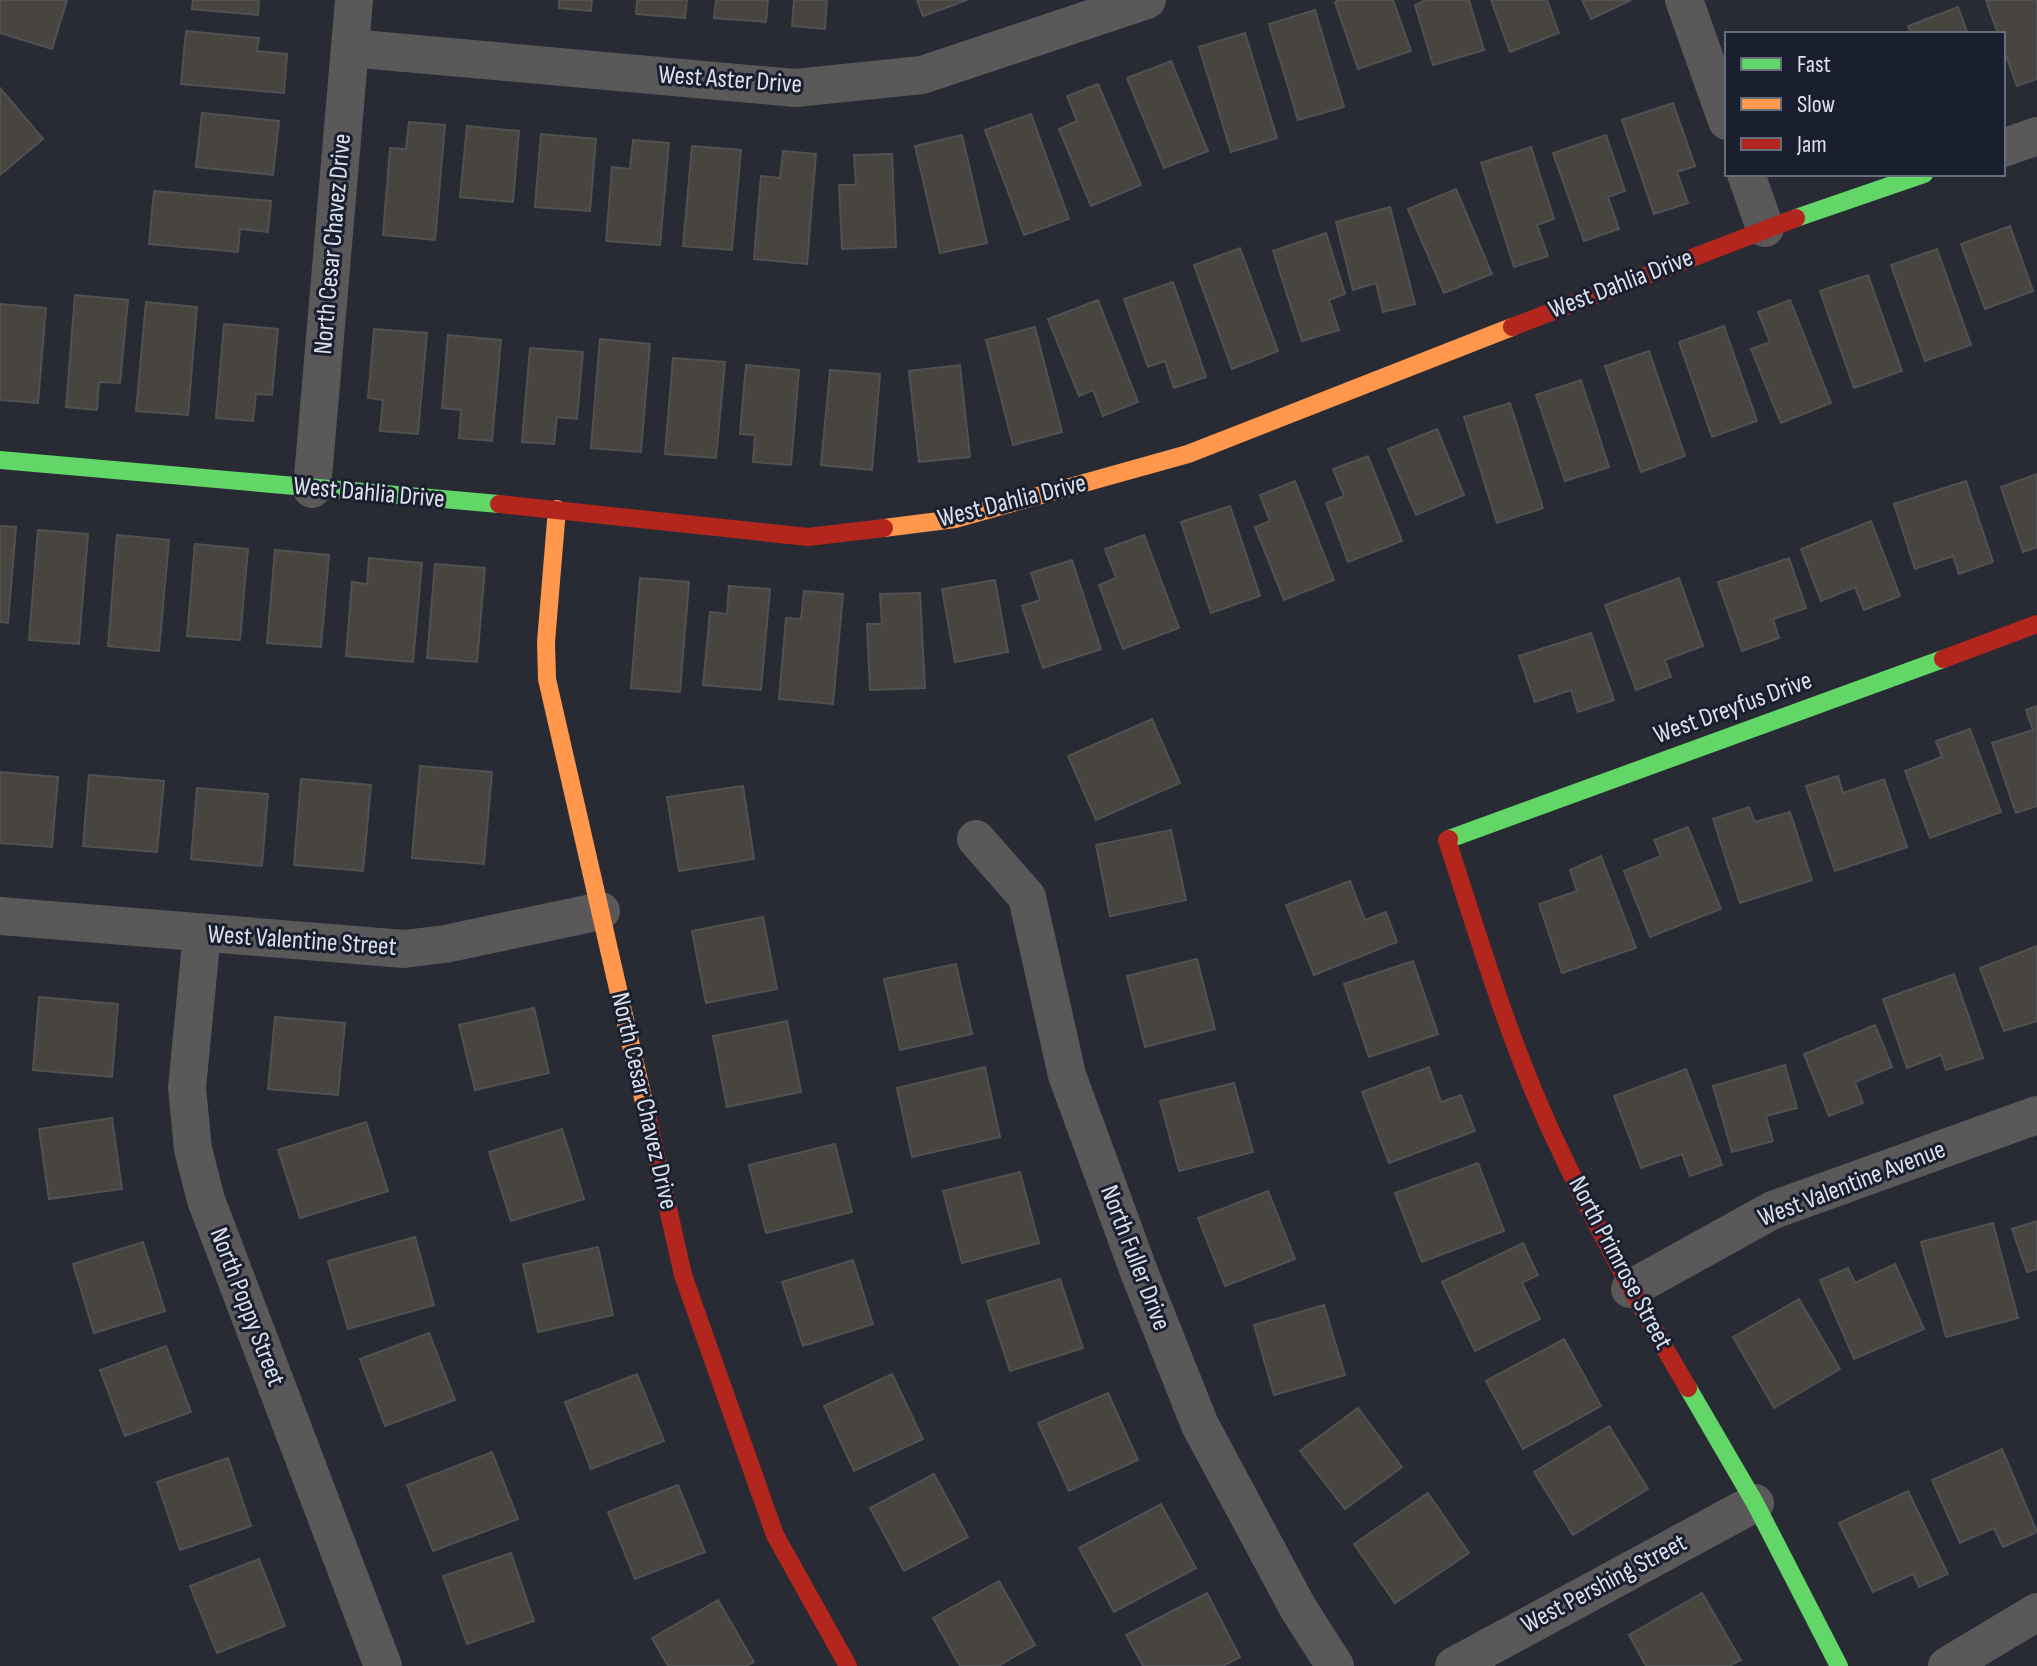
<svg xmlns="http://www.w3.org/2000/svg" width="2037" height="1666" viewBox="0 0 2037 1666" font-family="'Sofia Sans Condensed',sans-serif">
<style>
.building{fill:#484440;stroke:#515152;stroke-width:2}
.lines{fill:none;stroke-linecap:round;stroke-linejoin:round}
.street{stroke:#5a5859;stroke-width:38}
.fast{stroke:#63d668;stroke-width:18}
.slow{stroke:#ff974d;stroke-width:18}
.jam{stroke:#b3261e;stroke-width:18}
.labels{text-anchor:middle;dominant-baseline:central;stroke-width:6;stroke-linejoin:round;paint-order:stroke}
.street-label{font-size:26px;fill:#dde1ec;stroke:#191f2f}
</style>
<rect width="100%" height="100%" fill="#282b34"/>
<path class="building" d="M0 0H67L52 49 0 33Z
M193 0H259L258 15 192 9Z
M559 0H592L591 11 559 8Z
M637 0H687L685 18 636 14Z
M716 0H768L766 22 714 18Z
M794 0H827L825 29 792 26Z
M917 0H967L923 16Z
M1340 0H1393L1411 51 1358 69 1335 2Z
M1426 0H1469L1484 50 1433 65 1415 5Z
M1491 0H1547L1559 33 1510 52Z
M1582 0H1631L1591 19Z
M1986 0H2037V79L2017 86 2003 47V34H1998Z
M1958 7 1968 34H1911L1908 26Z
M1315 10 1344 107 1298 120 1269 24Z
M186 31 259 38 257 51 287 54 284 93 181 84Z
M1245 33 1277 138 1231 152 1199 47Z
M1171 61 1208 151 1164 168 1127 78Z
M1098 84 1141 185 1091 206 1059 129 1077 121 1067 96Z
M0 88 43 139 0 175Z
M1673 103 1695 166 1677 172 1688 203 1654 214 1622 120Z
M202 113 279 121 273 175 196 167Z
M1031 114 1069 219 1024 235 985 130Z
M409 122 445 125 435 240 383 235 390 148 406 149Z
M467 126 519 131 513 202 460 197Z
M541 134 596 139 590 211 535 207Z
M962 135 987 243 940 253 915 146Z
M1606 135 1625 191 1608 197 1619 229 1584 241 1553 153Z
M633 140 669 143 660 245 606 241 612 167 630 169Z
M692 146 741 150 732 250 683 246Z
M1531 147 1554 219 1537 225 1548 256 1514 267 1481 163Z
M783 151 816 154 807 264 754 259 761 176 780 178Z
M892 154 896 247 842 249 839 185H856L854 155Z
M1456 189 1492 274 1444 293 1408 209Z
M154 191 271 201 268 232 240 229 238 252 149 244Z
M1390 207 1415 304 1383 312 1376 283 1353 290 1336 222Z
M2010 226 2033 291 1985 309 1961 244Z
M1326 233 1345 294 1329 300 1339 330 1302 341 1273 251Z
M1240 248 1278 351 1232 369 1194 265Z
M1937 249 1971 345 1925 361 1891 265Z
M1868 275 1902 371 1854 388 1820 291Z
M1173 282 1206 377 1174 388 1165 361 1148 367 1124 299Z
M75 295 128 300 120 383 99 382 97 410 66 407Z
M1098 300 1138 402 1103 416 1093 390 1079 396 1048 319Z
M1790 300 1831 403 1781 423 1751 349 1770 342 1758 312Z
M146 302 197 307 188 415 136 411Z
M0 304 46 308 38 403 0 400Z
M224 324 278 329 272 395 256 394 253 421 216 418Z
M1724 326 1757 421 1712 437 1679 342Z
M1035 327 1062 432 1013 445 986 340Z
M374 329 427 333 418 434 380 431 383 400 368 398Z
M448 335 501 340 492 441 459 438 461 410 442 408Z
M600 339 650 344 641 452 591 448Z
M530 348 583 352 577 419 557 417 554 444 522 442Z
M1649 351 1685 456 1641 472 1605 366Z
M673 358 725 362 716 458 665 454Z
M746 365 799 370 791 465 753 462 755 435 740 434Z
M960 365 970 457 919 462 909 371Z
M830 370 880 374 872 470 821 465Z
M1581 380 1609 467 1565 481 1536 395Z
M1510 403 1543 508 1497 523 1464 417Z
M1437 429 1464 495 1416 515 1388 449Z
M1368 456 1402 541 1348 562 1326 503 1344 496 1333 469Z
M2037 474V547L2023 552 2001 487Z
M1295 481 1334 580 1284 600 1255 527 1270 521 1260 495Z
M1966 481 1993 562 1959 574 1953 556 1915 569 1894 504Z
M1230 506 1260 596 1211 613 1181 522Z
M1871 521 1900 596 1864 610 1855 587 1821 601 1801 549Z
M0 526 16 527 8 623 0 622Z
M38 530 88 534 79 644 29 640Z
M117 535 169 540 159 651 108 646Z
M1144 535 1179 628 1123 649 1099 585 1116 578 1105 549Z
M195 544 248 549 240 640 187 636Z
M275 550 329 555 321 647 267 643Z
M369 558 422 563 413 662 346 656 352 582 367 584Z
M1789 558 1806 608 1773 619 1779 638 1742 651 1718 582Z
M1072 560 1101 649 1043 668 1022 606 1040 600 1031 573Z
M435 564 485 568 477 662 427 658Z
M640 578 689 582 680 692 631 688Z
M1679 578 1703 646 1665 660 1671 677 1636 690 1605 605Z
M995 580 1008 652 955 662 942 589Z
M729 586 770 589 761 690 703 685 710 612 727 614Z
M804 591 843 594 833 704 779 699 786 618 801 619Z
M920 593 925 688 870 690 867 624H882L880 594Z
M1591 633 1614 700 1578 712 1571 690 1535 702 1519 656Z
M2037 706V806L2016 813 1992 743 2033 730 2026 710Z
M1152 719 1180 783 1096 820 1068 756Z
M1970 729 2001 812 1930 838 1905 771 1942 757 1936 741Z
M420 766 492 772 484 864 412 858Z
M0 772 58 777 52 847 0 843Z
M89 775 164 781 157 852 83 846Z
M1838 776 1843 793 1884 779 1907 847 1835 871 1806 786Z
M301 779 371 785 363 871 294 865Z
M743 786 754 859 679 871 667 797Z
M197 788 268 794 262 866 191 859Z
M1749 807 1755 822 1790 812 1812 880 1740 903 1713 819Z
M1688 827 1721 909 1650 937 1624 871 1661 856 1654 840Z
M1171 830 1186 900 1110 916 1096 845Z
M1601 856 1636 948 1562 973 1539 904 1577 891 1570 870Z
M1350 881 1365 920 1386 912 1397 942 1314 975 1286 905Z
M763 917 777 989 706 1003 692 931Z
M2037 946V1021L2004 1031 1980 968Z
M1197 959 1215 1029 1145 1047 1127 976Z
M1413 961 1438 1034 1369 1057 1344 984Z
M956 964 972 1034 900 1050 884 979Z
M1954 974 1983 1058 1946 1070 1941 1055 1907 1068 1883 999Z
M39 997 118 1004 112 1077 33 1070Z
M534 1008 549 1073 475 1090 459 1025Z
M275 1017 345 1023 338 1095 268 1089Z
M787 1021 801 1092 727 1107 713 1036Z
M1875 1025 1892 1067 1855 1082 1863 1103 1829 1116 1804 1054Z
M1785 1065 1797 1108 1766 1116 1773 1141 1732 1152 1713 1086Z
M985 1067 1000 1137 912 1157 897 1088Z
M1429 1067 1441 1102 1461 1095 1475 1131 1389 1163 1362 1092Z
M1686 1069 1722 1165 1690 1176 1682 1154 1641 1168 1614 1096Z
M1234 1083 1253 1152 1179 1171 1160 1101Z
M112 1118 122 1189 49 1199 39 1129Z
M366 1122 388 1191 300 1218 278 1150Z
M562 1129 584 1199 511 1221 489 1152Z
M835 1144 852 1212 766 1233 749 1165Z
M1478 1163 1504 1231 1422 1262 1395 1193Z
M1020 1172 1039 1243 962 1263 943 1191Z
M1268 1191 1295 1259 1225 1286 1198 1218Z
M2037 1221V1269L2027 1272 2012 1229Z
M1993 1223 2018 1318 1946 1337 1921 1242Z
M415 1237 434 1305 348 1329 328 1261Z
M143 1242 165 1311 94 1333 73 1264Z
M1523 1243 1538 1275 1522 1283 1540 1319 1475 1351 1442 1282Z
M598 1247 613 1315 538 1332 523 1264Z
M853 1260 873 1324 803 1346 782 1282Z
M1895 1264 1924 1329 1854 1359 1820 1280 1848 1268 1855 1283Z
M1060 1279 1083 1348 1010 1371 987 1301Z
M1799 1299 1840 1369 1774 1408 1733 1337Z
M1324 1305 1345 1375 1274 1395 1254 1325Z
M429 1333 455 1400 385 1426 360 1359Z
M1564 1339 1601 1406 1523 1449 1486 1381Z
M166 1346 191 1412 125 1436 100 1370Z
M637 1374 664 1441 591 1469 565 1402Z
M892 1374 923 1439 854 1471 824 1406Z
M1108 1393 1138 1460 1069 1491 1038 1423Z
M1358 1408 1402 1467 1345 1509 1300 1451Z
M1609 1426 1648 1489 1573 1535 1534 1472Z
M2002 1449 2037 1532 2003 1547 1994 1528 1960 1543 1932 1480Z
M492 1452 518 1519 433 1551 407 1485Z
M228 1458 251 1526 180 1550 157 1482Z
M934 1474 968 1537 904 1571 870 1508Z
M678 1485 705 1552 635 1579 608 1512Z
M1908 1491 1948 1574 1919 1587 1913 1574 1873 1592 1839 1523Z
M1428 1493 1469 1553 1395 1603 1354 1544Z
M1161 1504 1196 1568 1114 1612 1079 1548Z
M511 1553 534 1621 467 1644 443 1576Z
M259 1559 285 1626 217 1653 190 1586Z
M999 1581 1035 1645 998 1666H960L933 1618Z
M1207 1593 1240 1657 1223 1666H1143L1126 1635Z
M1702 1593 1741 1660 1729 1666H1646L1629 1635Z
M718 1600 754 1662 746 1666H668L652 1638Z"/>
<g class="lines">
<path class="street" d="M1684 0 1727 121
M350 48 795 88 922 75 1147 0
M2003 148 2037 136
M1746 174 1765 228
M312 489 354 0
M976 839 1027 897 1067 1075 1139 1272 1200 1425 1298 1608 1335 1666
M0 916 404 949 445 944 601 911
M202 933 187 1088 193 1149 206 1200 383 1666
M1630 1289 1773 1210 2037 1115
M1454 1666 1755 1503
M1947 1666 2037 1612"/>
<path class="fast" d="M1796 218 1924 174
M0 460 499 504
M1449 839 1943 659
M1688 1388 1755 1503 1839 1666"/>
<path class="slow" d="M557 509 546 642 547 679 646 1111
M884 528 955 519 1188 454 1512 327"/>
<path class="jam" d="M1512 327 1796 218
M499 504 808 537 884 528
M1943 659 2037 624
M1449 839 1447 840C1479 938 1508 1038 1551 1131 1592 1220 1639 1305 1688 1388
M646 1111 683 1275 775 1535 848 1666"/>
</g>
<g class="labels">
<g class="street-label">
<text transform="translate(730 80) rotate(4)">West Aster Drive</text>
<text transform="translate(333 244) rotate(-85)">North Cesar Chavez Drive</text>
<text transform="translate(1621 284) rotate(-21)">West Dahlia Drive</text>
<text transform="translate(369 493) rotate(5)">West Dahlia Drive</text>
<text transform="translate(1012 501) rotate(-14)">West Dahlia Drive</text>
<text transform="translate(1733 708) rotate(-20)">West Dreyfus Drive</text>
<text transform="translate(302 941) rotate(4)">West Valentine Street</text>
<text transform="translate(644 1101) rotate(77)">North Cesar Chavez Drive</text>
<text transform="translate(1852 1184) rotate(-21)">West Valentine Avenue</text>
<text transform="translate(1135 1258) rotate(69)">North Fuller Drive</text>
<text transform="translate(1620 1263) rotate(62)">North Primrose Street</text>
<text transform="translate(247 1307) rotate(69)">North Poppy Street</text>
<text transform="translate(1604 1584) rotate(-28)">West Pershing Street</text>
</g>
</g>
<rect x="1725" y="32" width="280" height="144" fill="#191f2f" stroke="#676d7b" stroke-width="2"/>
<rect x="1741" y="58" width="40" height="12" fill="#63d668" stroke="#676d7b" stroke-width="2"/>
<text x="1797" y="72" font-size="24" fill="#dde1ec">Fast</text>
<rect x="1741" y="98" width="40" height="12" fill="#ff974d" stroke="#676d7b" stroke-width="2"/>
<text x="1797" y="112" font-size="24" fill="#dde1ec">Slow</text>
<rect x="1741" y="138" width="40" height="12" fill="#b3261e" stroke="#676d7b" stroke-width="2"/>
<text x="1797" y="152" font-size="24" fill="#dde1ec">Jam</text>
</svg>
